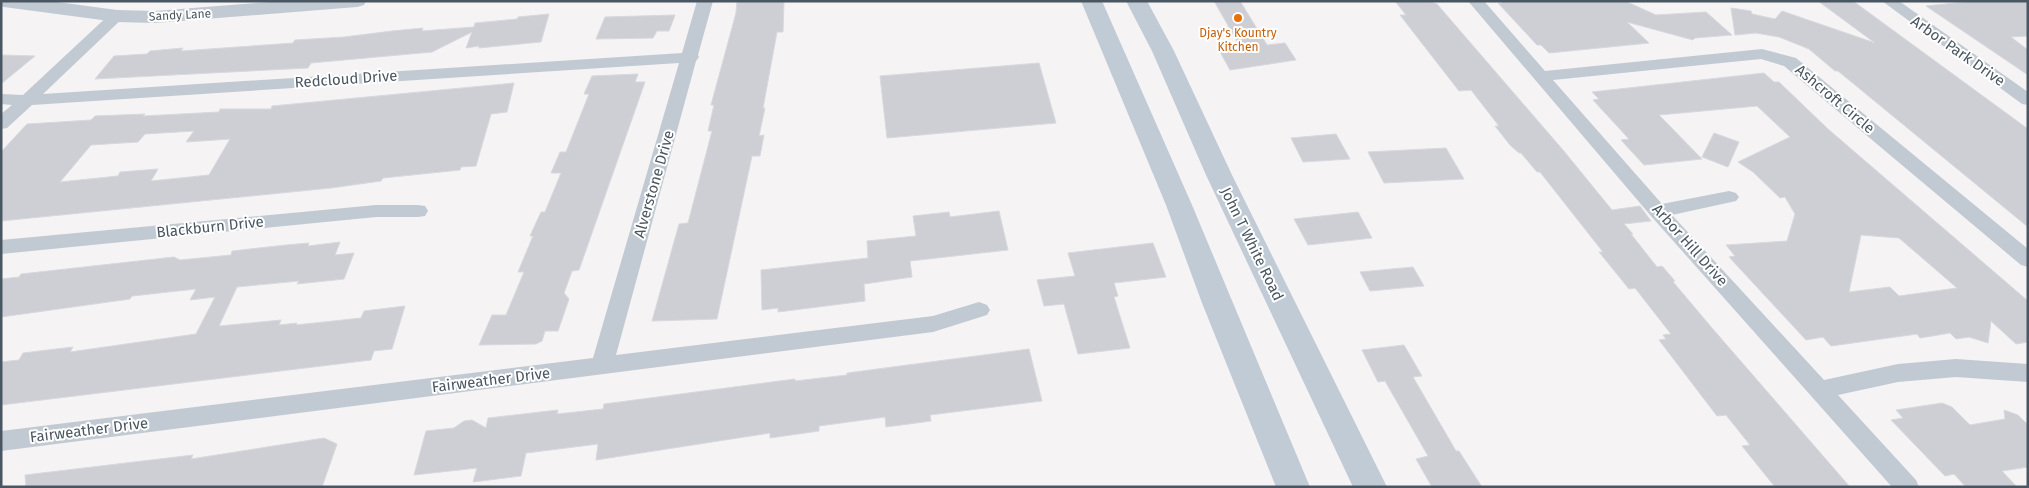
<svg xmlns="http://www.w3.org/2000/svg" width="2029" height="488" viewBox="0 0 2029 488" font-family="'Fira Sans',sans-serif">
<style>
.building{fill:#cdcfd5;stroke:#d7d9de;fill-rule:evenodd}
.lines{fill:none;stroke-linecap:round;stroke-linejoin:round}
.minor{fill:#c1cad2;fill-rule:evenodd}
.tertiary{fill:#c1cad2;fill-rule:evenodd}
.secondary{fill:#c1cbd6;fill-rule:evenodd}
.food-dot{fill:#e8710a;stroke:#fff;stroke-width:2}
.labels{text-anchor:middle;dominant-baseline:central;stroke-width:4;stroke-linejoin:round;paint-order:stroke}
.far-street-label{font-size:12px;fill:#4a5661;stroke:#fff}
.far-food-label{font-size:12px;fill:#c56008;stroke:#fff}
.street-label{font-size:15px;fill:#4a5661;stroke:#fff}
</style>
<rect width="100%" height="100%" fill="#f5f3f3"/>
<path class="building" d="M737 1H784L783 32H777L763 108H765L759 136 764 135 760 156H752L717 319 652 321 679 224 688 223 712 131H708L714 105H711L736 13Z
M1214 1H1240L1267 45 1285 43 1296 60 1230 70 1219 50 1241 48Z
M1395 1H1429L1437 4 1563 150 1612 210 1640 206 1651 221 1624 224 1633 234H1631L1657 267 1662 266 1675 281H1673L1674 283 1712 328 1850 487H1775L1742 446 1750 445 1726 415 1717 416 1659 340 1666 339 1663 335 1671 334 1635 288 1629 289 1599 252H1603L1540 172H1537L1521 153H1519L1510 145 1495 126H1499L1471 90 1459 91 1400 15H1406Z
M1500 1H1625L1656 15 1706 12 1732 35 1695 38 1693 40 1627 22 1649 43 1549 53 1541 45H1537L1498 3H1502Z
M1818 1H1853L2028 129V227L1838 71H1835L1809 49 1779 37 1756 33 1735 35 1731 8 1751 11 1752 14 1775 19 1782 11 1875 43Z
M1974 1H2028V36L2011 37 2028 50V75L1926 6Z
M549 14 541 42 479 48V46L466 48 472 32 432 52 311 63 308 68 95 79 114 56 147 54 150 51 183 48 181 51 293 43 295 40 344 37 392 31 423 28 422 31 474 27 475 23 517 19 518 17Z
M675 15 669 31H657L653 38 596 39 605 17Z
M1 55 35 56 1 84Z
M1039 63 1056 123 887 138 880 76Z
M1764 73 1774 82H1779L1828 129 2028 301V342L2016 344 1991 321 1988 343 1969 337 1956 339 1950 333 1920 338 1917 334 1831 346 1823 337 1806 340 1729 257 1735 256 1726 245 1787 241 1795 214 1785 197 1780 198 1753 172 1738 162 1790 137 1757 106 1659 115 1702 159 1644 165 1621 140 1629 139 1593 100 1599 99 1592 92ZM1861 235 1899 238 1957 288 1899 296 1890 287 1849 292Z
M638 74 635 82H645L579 270 572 271 564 293 569 299 558 331H545L542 341 536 344 479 345 492 315H506L524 272H518L533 236H530L541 212H545L561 173H551L560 152H566L589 94H584L592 76Z
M514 83 507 112 491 114 476 166 461 167 460 170 383 178 381 181 331 188 1 221V152L27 124 91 120 95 116 145 114 143 116 219 112 220 109H271L272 106ZM194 131 186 142 230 139 209 175 151 181 158 169 120 172 118 176 60 182 91 145 138 142 145 134Z
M1714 133 1739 142 1728 167 1702 157Z
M1336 134 1350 159 1303 162 1291 138Z
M1446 148 1464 179 1384 183 1368 152Z
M999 211 1008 250 910 261 912 277 864 284 865 301 778 312V308L762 310 761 270 868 258 867 241 916 236 913 216 949 212 950 217Z
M1358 212 1372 238 1308 245 1294 219Z
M340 242 335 255 354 253 344 279 297 284 299 281 237 287 219 326 281 320 279 325 297 323 296 325 361 318 364 311 405 306 392 349 374 351 371 360 1 405V362L19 360 23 353 73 347 70 352 196 334 215 297 190 300 196 289 132 296 130 299 1 317V279L19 277 21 274 174 257 180 260 231 255 232 251 286 245 309 243 308 246Z
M1153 243 1166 277 1114 283 1118 296 1114 297 1130 348 1078 354 1064 304 1044 306 1037 280 1075 276 1068 253Z
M1413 267 1424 286 1370 291 1360 272Z
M1404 345 1422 376 1413 377 1456 451H1459L1482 487H1432L1416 459 1428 456 1385 381 1378 382 1362 350Z
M1029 349 1042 401 930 415 931 421 886 427 885 417 819 426V431L770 438V433L596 460 598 444 526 453 521 476 473 482 477 468 414 475 426 431 454 428 464 421 472 420 486 428 488 418 558 410 557 414 603 409 604 404 795 379V381L847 375V373Z
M1942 403 1952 407 1970 425 2005 419 2004 410 2018 415 2028 425V467L2002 471 2017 487H1966L1954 474 1945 476 1891 420 1903 418 1896 410Z
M324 438 337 444 322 487H26L25 475 193 455 191 459Z"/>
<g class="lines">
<path class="minor" d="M697 1H713L698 55 699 57 696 61 616 355 933 316 979 302 987 305 990 310 987 315 933 332 1 451V431L593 358 679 63 32 105 7 128 1 129V114L12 105 1 104V94L23 95 111 13H123L125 16 43 94 682 53Z
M1468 1H1484L1545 71 1762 49 1796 58 2028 249V267L2021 265 1784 66 1761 59 1553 80 1662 204 1729 191 1736 193 1739 197 1736 201 1672 215 1824 380 1898 364 1956 359 2028 364V382L1956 377 1898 382 1838 395 1916 480 1919 487H1892L1651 216Z
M1882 1H1899L2028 92V105L2022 104Z
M376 205H418L425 206 428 211 425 216 418 217H376L1 254V240Z"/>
<path class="tertiary" d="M1 1H50L117 10 155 11 281 1H366L364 5 357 7 155 23 117 22 4 7 1 6Z"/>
<path class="secondary" d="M1081 1H1102L1192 205 1310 487H1276L1202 303 1166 205Z
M1126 1H1147L1174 51 1232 175 1387 487H1353L1206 175 1152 51Z"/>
</g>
<circle class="food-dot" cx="1238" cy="18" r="5"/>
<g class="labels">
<g class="far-street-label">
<text transform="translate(180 15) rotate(-3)">Sandy Lane</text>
</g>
<g class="far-food-label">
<text x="1238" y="33">Djay's Kountry<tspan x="1238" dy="14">Kitchen</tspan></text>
</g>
<g class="street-label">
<text transform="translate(1958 51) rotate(35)">Arbor Park Drive</text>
<text transform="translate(346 79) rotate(-4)">Redcloud Drive</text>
<text transform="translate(1835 99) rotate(40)">Ashcroft Circle</text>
<text transform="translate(654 184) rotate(-74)">Alverstone Drive</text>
<text transform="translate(210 227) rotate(-6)">Blackburn Drive</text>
<text transform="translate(1252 244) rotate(64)">John T White Road</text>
<text transform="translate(1690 245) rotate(48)">Arbor Hill Drive</text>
<text transform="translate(491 380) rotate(-7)">Fairweather Drive</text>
<text transform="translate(89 430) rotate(-7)">Fairweather Drive</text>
</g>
</g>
<rect width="2029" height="488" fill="none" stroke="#4a5661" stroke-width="5"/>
</svg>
